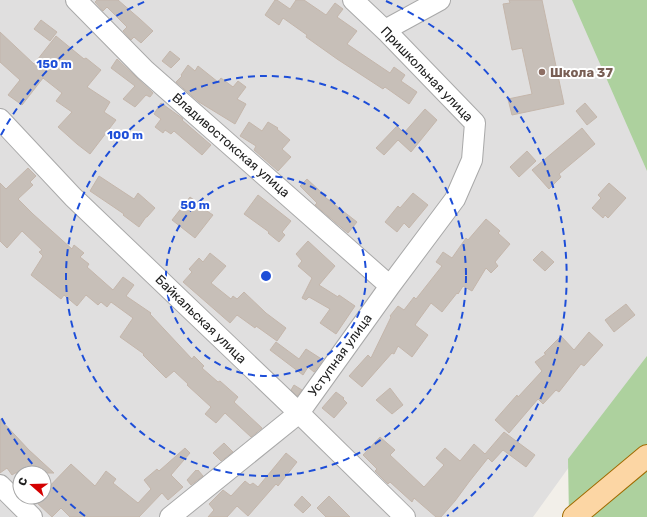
<svg xmlns="http://www.w3.org/2000/svg" width="647" height="517" viewBox="0 0 647 517" font-family="Rubik,sans-serif">
<style>
.residential{fill:#e0dfdf;fill-rule:evenodd}
.forest{fill:#add19e}
.building{fill:#c7bfb8;stroke:#c4b6ab}
.lines{fill:none;stroke-linecap:round;stroke-linejoin:round}
.minor-casing{stroke:#a9a9a9;stroke-width:22}
.major-casing{stroke:#a06b00;stroke-width:24}
.minor{stroke:#fff;stroke-width:20}
.major{stroke:#fcd6a4;stroke-width:22}
.ring{fill:none;stroke:#1d4ed8;stroke-width:2;stroke-dasharray:7 5}
.education-dot{fill:#8d6e63;stroke:#fff;stroke-width:1.5}
.labels{text-anchor:middle;dominant-baseline:central;stroke-width:4;stroke-linejoin:round;paint-order:stroke}
.education-label{font-size:13px;font-weight:bold;fill:#785e54;stroke:#fff;text-anchor:start}
.street-label{font-size:13px;fill:#222;stroke:#fff}
.centre{fill:#1d4ed8;stroke:#fff;stroke-width:2}
.ring-label{font-size:12px;text-anchor:middle;font-weight:bold;fill:#1d4ed8;stroke:#fff;stroke-width:4;stroke-linejoin:round;paint-order:stroke}
</style>
<rect width="100%" height="100%" fill="#f2efe9"/>
<path class="residential" d="M0 0H577L647 167V359L533 517H0ZM20 473H44V497H20Z"/>
<path class="forest" d="M572 0H647V171Z
M647 356V517H569L568 459Z"/>
<path class="building" d="M97 0H118L140 19 153 31 141 43 134 37 131 40 123 31 127 27 107 7 103 11 95 2Z
M275 0H277L290 9 296 0H304L326 15 335 3 343 9 337 17 357 31 347 44 390 73 394 67 405 75 401 81 417 92 409 104 385 87 383 89 337 59 306 37 307 35 283 18 279 25 265 15Z
M509 0H542L564 104 512 115 508 99 532 94 522 48 512 50 503 4 510 3Z
M41 20 57 32 50 41 34 29Z
M0 32 34 64 56 36 84 59 86 58 101 70 87 87 110 102 104 112 116 120 90 154 77 144 58 127 72 112 56 101 62 93 43 78 22 105 8 95 20 80 0 62Z
M170 51 180 59 171 68 162 61Z
M117 59 153 93 150 97 146 95 135 107 123 99 135 86 111 68Z
M188 65 195 71 198 66 218 82 221 78 233 87 238 81 246 87 237 99 246 104 235 124 199 102 176 82 182 76 181 75Z
M161 103 182 118 183 119 182 120 211 145 202 155 174 131 171 134 165 130 163 133 155 127 161 119 154 114Z
M585 103 597 117 587 125 576 111Z
M425 109 437 120 411 152 398 140 384 155 376 148 397 126 404 133Z
M249 122 262 131 268 122 278 128 277 129 290 140 282 149 291 157 278 171 254 150 256 146 240 136Z
M582 128 595 144 559 174 561 177 549 189 532 170Z
M527 151 536 161 519 177 510 167Z
M28 168 36 176 30 182 33 185 18 199 33 214 72 249 74 245 84 253 80 257 89 264 87 267 113 290 123 277 134 285 126 296 151 313 150 314 192 359 194 356 204 366 202 368 218 382 220 381 238 397 234 402 262 428 251 437 225 413 216 423 205 414 211 407 187 385 188 384 174 371 166 378 143 355 144 354 120 337 133 318 111 302 107 307 101 302 98 305 86 295 77 306 64 295 61 299 31 275 43 256 39 252 42 250 22 231 7 248 0 241V183L6 189Z
M99 176 134 199 138 193 155 208 147 217H146L139 227 123 215 124 214 90 191Z
M307 179 322 193 321 194 357 222 348 233 315 205 317 203 300 186Z
M609 183 626 198 608 218 605 215 603 218 592 208 601 198 598 195Z
M413 193 428 205 409 228 404 223 397 232 385 222 398 206 400 208Z
M258 195 291 221 282 232 285 235 279 242 268 233 269 232 244 214Z
M190 197 202 206 201 207 213 215 195 238 172 220Z
M486 219 500 231 498 233 510 244 495 262 498 266 491 273 486 268 472 291 463 286 458 294 457 293 442 312 431 303 415 325 428 335 412 357 398 346 394 354 392 353 362 387 349 376 368 355 371 358 391 317 390 316 398 306 404 310 414 297 416 299 442 266 436 262 443 252 452 258 466 238 468 240Z
M308 241 335 266 319 285 338 297 339 295 355 306 336 334 320 323 330 309 309 297 306 300 302 298 312 278 298 266 302 261 296 254Z
M542 251 554 262 545 271 533 260Z
M210 253 226 266 211 283 231 299 233 296 237 299 244 292 266 313 286 328 277 341 256 326 255 328 237 315 230 323 183 282 192 272 189 269 199 258 203 262Z
M626 304 635 315 614 332 605 320Z
M589 332 603 345 584 366 581 364 559 392 556 390 543 404 538 399 509 433 495 420 517 395 518 397 542 371 535 362 546 354 544 353 561 336 574 350Z
M276 342 299 359 306 349 323 360 314 372 308 367 303 375 270 350Z
M294 385 302 390 297 396 291 390Z
M390 388 403 405 392 414 376 400Z
M336 392 344 398 343 399 347 403 334 418 322 408Z
M0 419 29 450 54 473H15L12 475 7 468 0 473Z
M504 432 535 455 526 467 503 450 492 462 488 458 469 482 455 501 441 517H436L414 498 412 502 390 482 388 484 375 471 377 469 363 455 380 437 395 450 390 455 424 487 444 465 436 458 445 448 460 461 474 444 485 454Z
M224 443 233 452 221 461 213 453Z
M185 448 190 453 171 475 183 487 168 500 162 493 139 517H70L61 508 52 517 35 501 39 497H44V492L71 464 95 486 106 471 116 479 113 483 138 503 151 489 144 480 157 469 159 471Z
M286 453 297 462 278 486 276 484 248 516 237 506 227 517H208L214 510 209 504 223 490 231 496 245 481 250 485 253 483 258 487Z
M196 470 197 471 198 470 203 476 191 485 187 480Z
M302 496 311 505 303 513 294 505Z
M329 496 350 517H326L317 508Z"/>
<g class="lines">
<g class="minor-casing">
<path id="minor" d="M76 0 145 70 390 286
M385 30 440 0
M0 119 73 197 299 413 405 517
M0 485 32 517
M170 517 299 413 390 286 455 199 472 160 475 123 388 33 353 0"/>
</g>
<g class="major-casing">
<path id="major" d="M574 517 647 456"/>
</g>
<use href="#minor" class="minor"/>
<use href="#major" class="major"/>
</g>
<g class="ring">
<circle cx="266" cy="276" r="100"/>
<circle cx="266" cy="276" r="200"/>
<path d="M85 516A300 300 0 0 1 45 479M40 473A300 300 0 0 1 1 417M1 135A300 300 0 0 1 146 1M386 1A300 300 0 0 1 447 516"/>
</g>
<circle class="education-dot" cx="542" cy="72" r="4"/>
<g class="labels">
<g class="education-label">
<text x="550" y="72">Школа 37</text>
</g>
<g class="street-label">
<text transform="translate(427 74) rotate(46)">Пришкольная улица</text>
<text transform="translate(231 145) rotate(41)">Владивостокская улица</text>
<text transform="translate(201 319) rotate(44)">Байкальская улица</text>
<text transform="translate(340 355) rotate(-54)">Уступная улица</text>
</g>
</g>
<circle cx="266" cy="276" r="6" class="centre"/>
<g class="ring-label">
<text x="54" y="68">150 m</text>
<text x="125" y="139">100 m</text>
<text x="195" y="209">50 m</text>
</g>
<g transform="translate(32 485) rotate(290)"><circle r="19" fill="#ffffff" stroke="#a7a7a7"/>
<path d="M0-3L7 15L0 10L-7 15Z" fill="#d40000"/>
<text y="-6" font-size="11" font-weight="bold" text-anchor="middle" fill="#222222">С</text>
</g>
</svg>
